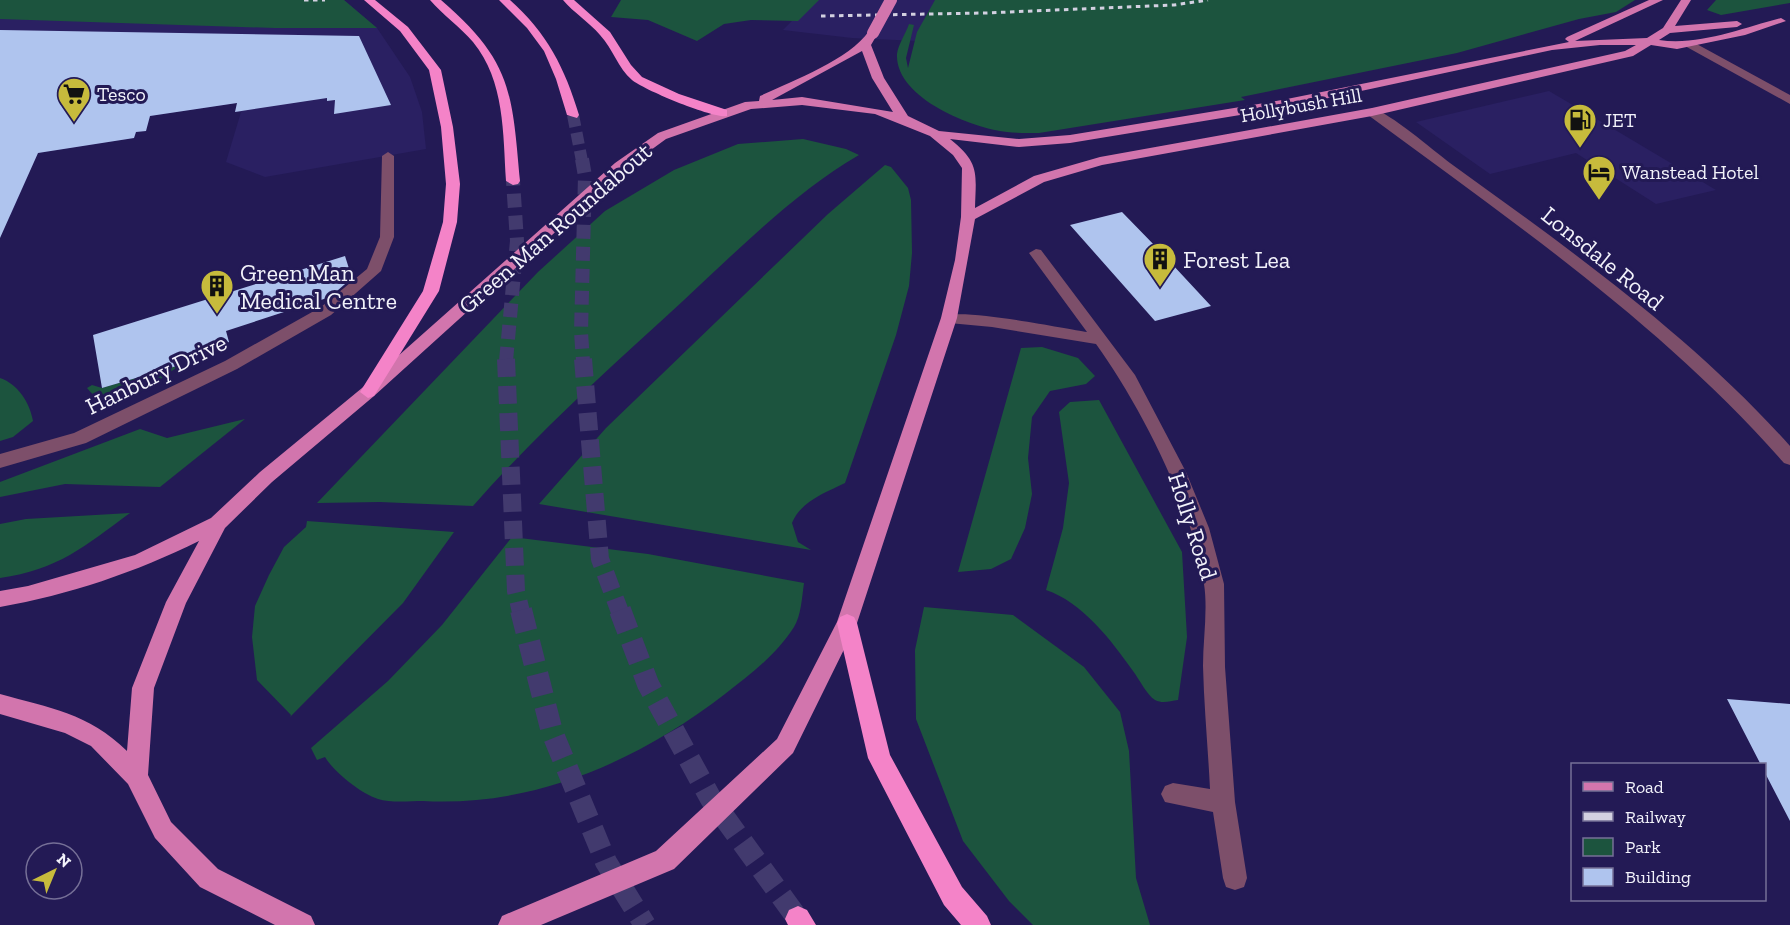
<svg xmlns="http://www.w3.org/2000/svg" width="1790" height="925" viewBox="0 0 1790 925" font-family="'Zilla Slab',serif">
<style>
.built{fill:#2a2062}
.green{fill:#1c543e}
.building{fill:#afc4ee}
.lines{fill:none;stroke-linecap:round;stroke-linejoin:round}
.highway-tunnel-far3{stroke:#423a6e;stroke-width:12;stroke-dasharray:12 6;stroke-linecap:butt}
.highway-tunnel-far2{stroke:#423a6e;stroke-width:14;stroke-dasharray:14 8;stroke-linecap:butt}
.highway-tunnel-far1{stroke:#423a6e;stroke-width:18;stroke-dasharray:18 9;stroke-linecap:butt}
.highway-tunnel{stroke:#423a6e;stroke-width:22;stroke-dasharray:22 11;stroke-linecap:butt}
.street{fill:#7d4f6a;fill-rule:evenodd}
.primary{fill:#d275ad;fill-rule:evenodd}
.highway{fill:#f483c8;fill-rule:evenodd}
.rail{stroke:#d2d0e0;stroke-width:3;stroke-dasharray:4.5 4.5;stroke-linecap:butt}
.primary-bridge{stroke:#d275ad;stroke-width:12}
.labels{text-anchor:middle;dominant-baseline:central;stroke-width:6;stroke-linejoin:round;paint-order:stroke}
.far-poi-label{font-size:20px;fill:#f2f2fa;stroke:#231a55;text-anchor:start}
.far-street-label{font-size:20px;fill:#f2f2fa;stroke:#231a55}
.street-label{font-size:24px;fill:#f2f2fa;stroke:#231a55}
.poi-label{font-size:24px;fill:#f2f2fa;stroke:#231a55;text-anchor:start}
</style>
<rect width="100%" height="100%" fill="#231a55"/>
<path class="built" d="M0 0H344L377 28 410 77 422 112 426 149 265 177 226 162 241 112H235L237 103 150 116 146 131 136 132 134 138 38 153 11 215 0 217Z
M813 0H1415L918 41 852 38 783 30Z
M1549 91 1617 131 1716 190 1656 204 1576 153 1490 174 1416 122Z"/>
<path class="green" d="M0 0H344L377 28H275L0 19Z
M621 0H819L798 21 751 20 724 24 697 41 648 20 611 17Z
M935 0H1635L1616 12 1579 19 1457 53 1241 97 1245 100 1039 133C1029 133 1017 133 1007 132 972 128 895 98 897 54 898 45 906 33 909 24L914 25 906 58 908 68 917 32Z
M1716 0H1790V3L1721 15 1707 10Z
M803 139 846 149 859 155C794 193 739 249 684 300 611 367 538 432 473 506L380 502 317 503 538 272 605 211 674 170 738 144Z
M885 165 891 167 908 188 911 200 912 253 909 286 896 335 845 483C825 493 801 501 792 523L798 542 811 550 539 504 606 428 828 214Z
M1042 347 1078 358 1095 376 1086 384 1050 391 1032 417 1028 458 1032 494 1025 528 1011 559 991 569 958 572 1021 348Z
M180 365C158 381 111 420 87 388L92 385 102 388Z
M0 378C18 384 30 403 33 421L13 437 0 441Z
M1099 400 1182 552 1187 637 1178 700C1170 701 1163 704 1155 700 1147 695 1139 679 1133 671 1112 641 1082 602 1046 590L1063 528 1069 483 1059 412 1070 402Z
M245 419 160 487 65 484 0 497V482L140 429 167 438Z
M130 513C85 546 58 570 0 578V524L26 519Z
M307 521 454 532 403 603 290 717 291 715 257 680 252 637 255 606 269 575 284 547 306 527Z
M512 537 648 554 804 583C802 597 801 616 794 627 776 655 751 674 725 694 638 761 535 807 423 801 410 801 390 803 378 799 360 793 334 772 325 757L317 760 311 748 388 681 442 625Z
M924 607 1013 615 1084 667 1120 712 1129 751 1136 878 1150 925H1033L1009 901 963 841 916 719 915 650Z"/>
<path class="building" d="M0 30 359 36 391 105 334 114 335 100 327 101V98L235 112 237 103 150 116 146 131 136 132 134 138 38 153 0 238Z
M1122 212 1158 249 1211 306 1155 321 1070 225Z
M345 256 352 278 330 297 226 331 229 342 178 359 180 365 102 388 93 335Z
M1727 699 1790 704V821L1764 771V765H1761Z"/>
<g class="lines">
<path class="highway-tunnel-far3" d="M573 115 582 161"/>
<path class="highway-tunnel-far2" d="M582 159 585 176 581 332 583 361
M506 361 517 241 513 181"/>
<path class="highway-tunnel-far1" d="M506 359 516 591 521 612
M583 359 600 559 620 612"/>
<path class="highway-tunnel" d="M521 610 552 732 606 862 645 925
M620 610 648 684 711 799 798 919"/>
<path class="street" d="M1685 42H1693L1790 95V104L1685 46Z
M1372 108C1390 113 1433 150 1450 163 1569 249 1692 336 1790 446V465L1784 463C1664 326 1513 222 1368 115L1366 112Z
M388 152 394 156V237L381 271 331 315 237 369 86 443 0 468V454L74 433 225 361 321 307 367 269 380 237 382 156Z
M1036 249 1041 250 1135 375 1186 472 1209 528 1224 584 1225 667 1235 802 1247 878 1244 887 1235 890 1226 887 1223 878 1213 812 1165 802 1161 794 1165 786 1173 783 1210 789C1208 748 1204 707 1203 666 1203 639 1208 610 1204 584 1193 508 1140 405 1096 344L992 327 949 323 941 318C951 305 1066 329 1087 332L1029 253Z"/>
<path class="primary" d="M1649 0H1663L1575 41 1647 38 1663 28 1681 0H1691L1675 26 1737 21 1742 24 1737 27 1670 33 1659 40C1699 46 1742 28 1781 18L1786 21 1745 35 1677 49 1651 45 1633 56 1372 116 1102 165 1044 182 975 219 957 318 857 623 793 753 674 869 541 925H498L502 916 656 851 777 739 837 622 941 318 955 260 961 217 962 168 953 155 930 136 875 114 802 105 751 109 666 139 625 169 374 396 272 482 225 528 186 603 154 688 148 775 171 822 218 869 311 916 315 925H275L200 887 155 838 128 784 91 746 65 733 0 714V694C50 708 88 713 127 751L132 688 166 602 199 541C136 572 69 595 0 607V591L28 586 135 555 211 518 260 472 362 388 615 163 658 133 745 102 759 101 760 96C792 81 849 60 869 31L878 33 871 45 884 78 908 116 939 131 1019 139 1070 135 1282 100 1569 42 1565 39 1567 37ZM1600 45H1636L1625 51 1372 108 1100 157 1034 176 975 208C976 173 980 163 950 139L1019 147 1070 143 1282 108 1552 50ZM862 51 872 78 893 112 802 97 772 100Z"/>
<path class="highway" d="M364 0H375L408 27 441 70 453 127 460 184 457 222 439 291 374 396 368 398 360 392 423 291 443 222 446 184 441 127 429 70 400 31Z
M430 0H441C512 61 512 92 520 181L518 184 513 185 506 181C503 134 505 81 473 42 460 27 443 15 430 0Z
M499 0H510C547 33 565 68 579 115L577 118 567 115 556 79 544 51 527 28Z
M563 0H574L610 32 631 65 642 77 679 94 727 110V116C714 119 644 90 632 80 618 68 613 49 600 35 589 22 574 13 563 0Z
M847 614 854 617 857 623 890 755 962 887 987 916 991 925H961L944 905 868 758 837 623 840 617Z
M798 906 807 910 816 925H788L785 919 789 910Z"/>
<path class="rail" d="M304 0H325
M821 16 985 13 1174 5 1208 0"/>
<path class="primary-bridge" d="M873 33 891 0"/>
</g>
<defs>
<g id="supermarket-pin" transform="scale(1.725)"><path d="M0 17L-7.5 6A9.5 9.5 0 1 1 7.5 6Z" fill="#c7bb3c" stroke="#231a55"/><path d="M-6-5.5h2.5l.6 2H6L4.5 2H-2.5L-4.4-4H-6ZM-1.5 3.2a1.3 1.3 0 1 0 .1 0ZM3 3.2a1.3 1.3 0 1 0 .1 0Z" fill="#111"/></g>
<g id="fuel-pin" transform="scale(1.725)"><path d="M0 17L-7.5 6A9.5 9.5 0 1 1 7.5 6Z" fill="#c7bb3c" stroke="#231a55"/><path d="M-5.5-6h7V0h2V4h1.3V-2.5L3-4.5l.8-.8L6-3V5H2.5V1h-1V6h-7ZM-4.2-4.7v3.2H.2V-4.7Z" fill="#111"/></g>
<g id="hotel-pin" transform="scale(1.725)"><path d="M0 17L-7.5 6A9.5 9.5 0 1 1 7.5 6Z" fill="#c7bb3c" stroke="#231a55"/><path d="M-6-4.5h1.5V1H6V5H4.5V3h-9V5H-6ZM-4 0a1.8 1.8 0 1 1 3.6 0ZM.5 0V-2.5h3Q6-2.5 6 0Z" fill="#111"/></g>
<g id="building-pin" transform="scale(1.725)"><path d="M0 17L-7.5 6A9.5 9.5 0 1 1 7.5 6Z" fill="#c7bb3c" stroke="#231a55"/><path d="M-4-6H4V6H1V3H-1V6H-4ZM-2.5-4.3h1.7v1.8h-1.7ZM.8-4.3h1.7v1.8H.8ZM-2.5-1h1.7V.8h-1.7ZM.8-1h1.7V.8H.8Z" fill="#111"/></g>
</defs>
<g fill-rule="evenodd">
<use href="#supermarket-pin" x="74" y="94"/>
<use href="#fuel-pin" x="1580" y="120"/>
<use href="#hotel-pin" x="1599" y="172"/>
<use href="#building-pin" x="1160" y="259"/>
<use href="#building-pin" x="217" y="286"/>
</g>
<g class="labels">
<g class="far-poi-label">
<text x="97" y="94">Tesco</text>
<text x="1603" y="120">JET</text>
<text x="1622" y="172">Wanstead Hotel</text>
</g>
<g class="far-street-label">
<text transform="translate(1301 105) rotate(-10)">Hollybush Hill</text>
</g>
<g class="street-label">
<text transform="translate(555 228) rotate(-41)">Green Man Roundabout</text>
<text transform="translate(1603 258) rotate(39)">Lonsdale Road</text>
<text transform="translate(156 374) rotate(-26)">Hanbury Drive</text>
<text transform="translate(1193 526) rotate(72)">Holly Road</text>
</g>
<g class="poi-label">
<text x="1183" y="259">Forest Lea</text>
<text x="240" y="272">Green Man<tspan x="240" dy="28">Medical Centre</tspan></text>
</g>
</g>
<rect x="1571" y="763" width="195" height="138" fill="#231a55" stroke="#767097" stroke-width="1.5"/>
<rect x="1583" y="782" width="30" height="9" fill="#d275ad" stroke="#767097" stroke-width="1.5"/>
<text x="1625" y="793" font-size="18" fill="#f2f2fa">Road</text>
<rect x="1583" y="812" width="30" height="9" fill="#d2d0e0" stroke="#767097" stroke-width="1.5"/>
<text x="1625" y="823" font-size="18" fill="#f2f2fa">Railway</text>
<rect x="1583" y="838" width="30" height="18" fill="#1c543e" stroke="#767097" stroke-width="1.5"/>
<text x="1625" y="853" font-size="18" fill="#f2f2fa">Park</text>
<rect x="1583" y="868" width="30" height="18" fill="#afc4ee" stroke="#767097" stroke-width="1.5"/>
<text x="1625" y="883" font-size="18" fill="#f2f2fa">Building</text>
<g transform="translate(54 871) rotate(43)"><circle r="28" fill="#231a55" stroke="#767097" stroke-width="1.5"/>
<path d="M0-4.5L10 22L0 15L-10 22Z" fill="#c7bb3c"/>
<text y="-9" font-size="16" font-weight="bold" text-anchor="middle" fill="#f2f2fa">N</text>
</g>
</svg>
